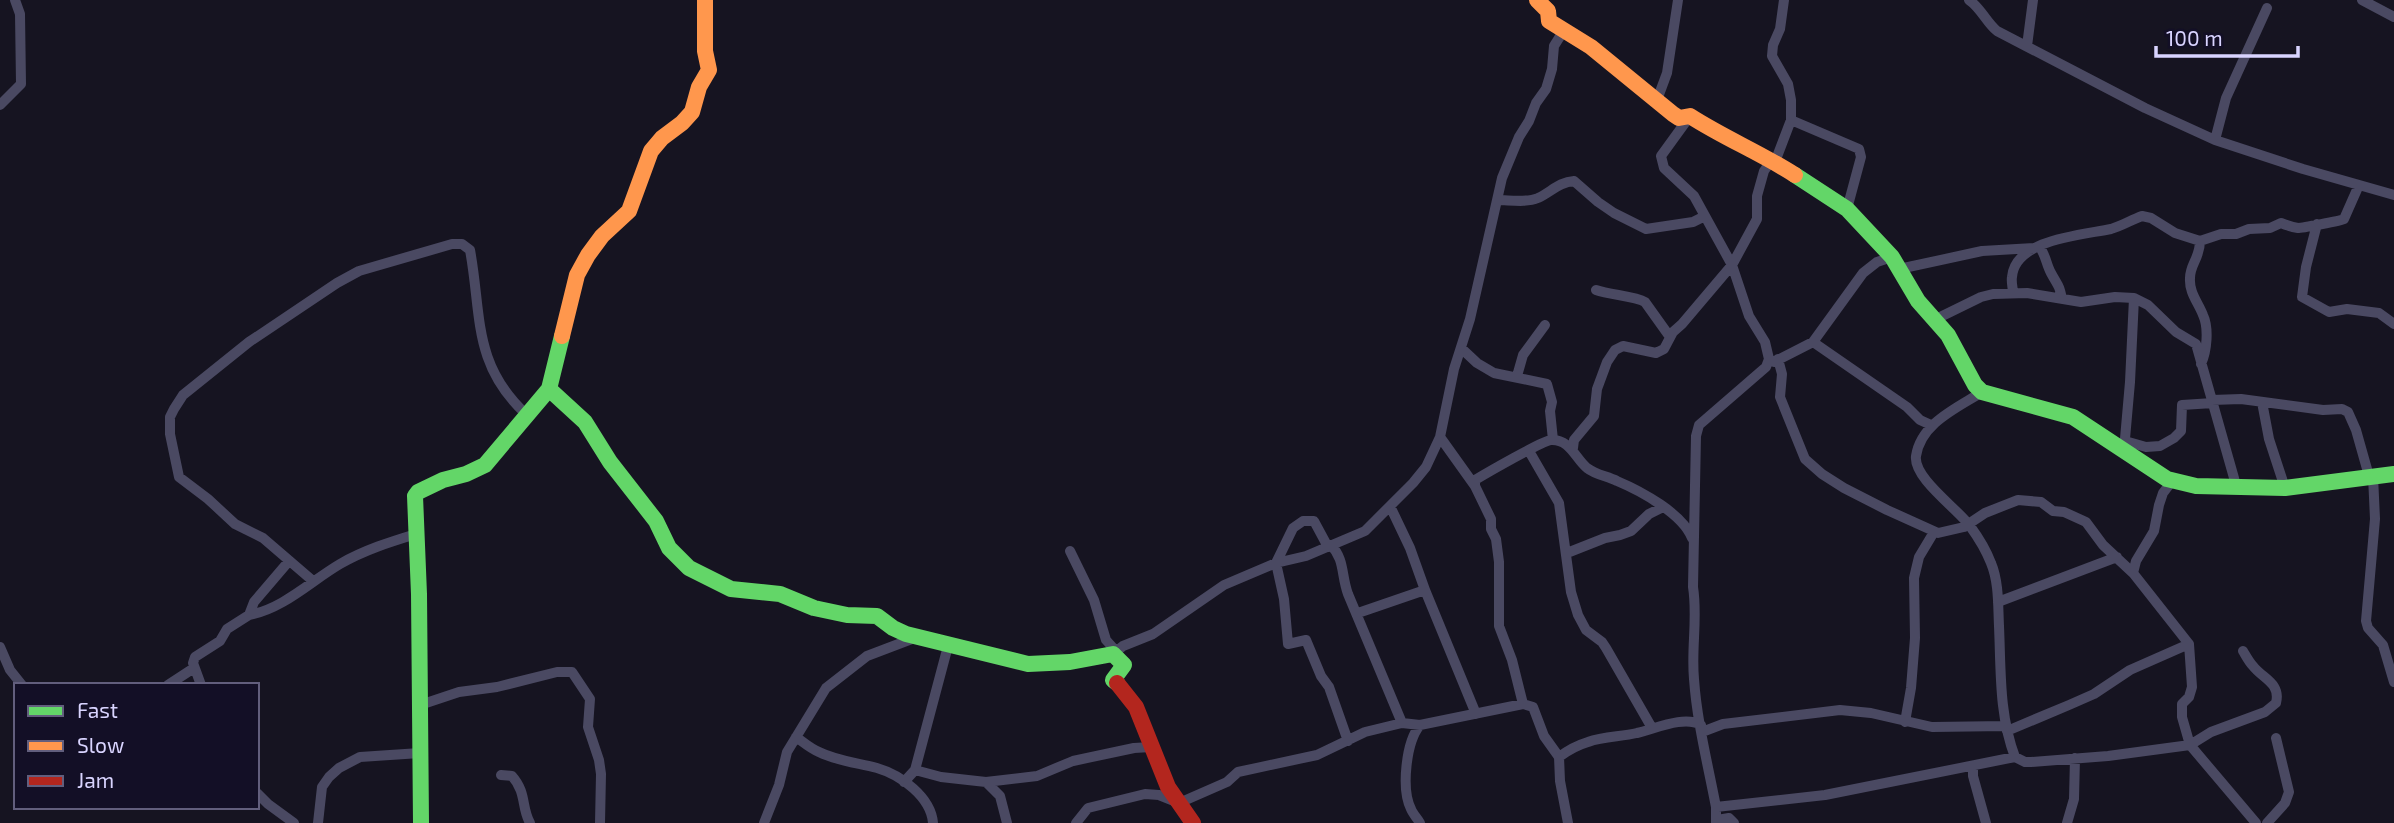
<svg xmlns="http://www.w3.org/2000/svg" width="2394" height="823" viewBox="0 0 2394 823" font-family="'Exo 2',sans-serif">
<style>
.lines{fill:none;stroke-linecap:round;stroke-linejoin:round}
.street{stroke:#4a4962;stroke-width:10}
.fast{stroke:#63d668;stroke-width:16}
.slow{stroke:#ff974d;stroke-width:16}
.jam{stroke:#b3261e;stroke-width:16}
</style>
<rect width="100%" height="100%" fill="#161421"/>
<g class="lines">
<path class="street" d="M1969 0C1981 8 1986 22 1997 31L2145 108 2215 140 2303 169 2394 195
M2362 0 2394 17
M2027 46 2033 0
M1657 100 1667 73 1678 0
M0 105 21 84 20 14 15 0
M1690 116 1661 156 1664 168 1694 196 1732 265 1749 316 1765 342 1769 359
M1791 120 1859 149 1861 157 1847 209
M2215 140 2226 98 2267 8
M1775 162 1791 120V100L1788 84 1772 56 1773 45 1780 29 1784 0
M1497 200C1510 200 1526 203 1538 198 1551 192 1559 182 1574 181L1598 202 1614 213 1646 229 1693 222 1705 216
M2317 224 2306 267 2302 297 2329 312 2347 309 2379 313 2394 324
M2200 241C2200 258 2190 264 2190 278 2189 293 2198 302 2203 315 2209 328 2207 351 2201 364
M2039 246C2046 255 2046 264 2051 273 2058 286 2059 284 2062 299
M1899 269 1982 251 2034 248
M1596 290C1610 295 1635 296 1645 302L1670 337
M2013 293C2013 288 2011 282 2012 277 2015 239 2083 235 2111 229 2122 226 2131 220 2142 216L2151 218 2175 233 2200 241 2221 234H2236L2249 229 2270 228 2281 223C2286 225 2292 227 2298 228 2301 228 2341 221 2344 219L2359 185
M1934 320 1981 297 1993 294 2027 293 2081 302 2115 297 2134 298 2148 305 2176 332 2196 344 2236 485
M1813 342 1863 273 1877 262 1892 257
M1461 348 1477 363 1494 373 1547 384 1552 402 1550 411 1553 440
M1778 359 1782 374 1780 397 1805 459 1822 474 1844 488 1887 510 1938 533 1964 527 1985 513 2018 500 2041 502 2053 511 2064 512 2086 522 2103 545 2133 573 2189 644 2192 687 2189 697 2182 704V717L2190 745 2211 732 2265 712 2276 703C2281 683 2263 679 2253 666 2249 662 2246 656 2243 651
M1517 376 1523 355 1545 325
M1982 392C1957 408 1921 423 1916 456 1913 478 1958 509 1970 526 1978 537 1986 550 1991 563 1999 582 1998 606 1999 626 2001 671 1999 715 2015 757L2025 762H2031L2108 756 2190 745 2256 823
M2212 400 2241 399 2323 410 2342 409 2348 412 2356 430 2369 476
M2262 402 2269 439 2285 488
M1440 437 1475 486
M2125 441 2146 447 2160 446 2174 438 2181 431 2182 405 2213 403
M1573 448 1574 440 1594 416 1597 389 1607 362 1615 350 1623 346 1656 353 1664 349 1673 332 1682 324 1732 265 1757 219V196L1764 171 1771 161
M2124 450 2130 382 2134 298
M1529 451 1559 503 1571 592 1578 615 1586 630 1602 642 1606 648 1652 728
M2373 476 2375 519 2366 621 2368 628 2383 645 2394 682
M1390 506 1410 548 1425 590
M1331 545C1345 560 1341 575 1348 594L1402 723
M1328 547 1314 521H1303L1293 528 1276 563 1284 599 1288 644 1306 640 1321 676 1329 687 1348 741
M1070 551 1094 600 1106 640 1116 651
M1567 553 1605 538 1620 535 1631 531 1649 514 1663 507
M2133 573 2136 561 2154 531 2159 505 2163 493 2172 481
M313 581 263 538 235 524 208 499 179 477 170 434V417L174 409 183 395 249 342 337 283 359 271 452 244H462L470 250C482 315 472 364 526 414
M1998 602 2117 557
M1358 613 1425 590 1476 714
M249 615C283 609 311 581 340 564 364 550 390 542 416 534
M0 647 10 670 22 685
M1113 654 1123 646 1153 634 1224 585 1276 563 1306 556 1365 531 1413 483 1426 467 1440 437 1454 369 1470 319 1502 178 1519 137 1529 121 1536 103 1546 89 1552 69 1554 46 1564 30
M168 685 194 668
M201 685 193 663 195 657 220 641 227 629 249 615 254 602 289 561
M420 705 459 692 497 687 557 672H572L590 699 588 727 599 760 601 774 600 823
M1905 722 1911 688 1915 638 1914 578 1919 557 1934 532
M1420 725C1406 742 1401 789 1411 809 1413 814 1417 818 1420 823
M2007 731 2069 705 2094 694 2130 670 2189 644
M1702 732 1723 724 1840 710 1871 713 1932 727 2006 726
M796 737C803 742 811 749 819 752 837 761 858 763 877 768 901 775 931 797 933 823
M1559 757C1567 751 1578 745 1588 742 1604 736 1621 737 1637 733 1655 729 1684 715 1701 725
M1973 766V776L1986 823
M915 770 941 777 986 782 1000 796 1007 823
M501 775 512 776C527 793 521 807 530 823
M904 782 915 770 948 646
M986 782 1037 776 1073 761 1134 748 1151 747
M257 793 268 804 294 823
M1716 807 1825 795 2015 757
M1717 820 1729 818 1734 823
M318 823 322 787 329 777 339 768 360 757 420 753
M764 823 779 785 787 752 826 688 867 656 917 637
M1076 823 1088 808 1145 794 1159 795 1179 803 1227 782 1238 772 1317 755 1365 732 1402 723 1420 725 1523 704
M1568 823 1560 781 1559 757 1544 736 1533 707 1523 704 1512 660 1499 626V562L1496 539 1491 529V519L1475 486V480C1485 474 1542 441 1551 440 1570 439 1575 458 1587 468 1596 475 1607 476 1617 481 1641 491 1683 514 1692 538
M1716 823V807C1708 765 1697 722 1694 679 1691 648 1698 618 1693 587L1696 436 1699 425 1766 367 1769 359 1774 362 1813 342 1907 407 1920 420 1931 425
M2067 823 2074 799 2075 758
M2267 823 2285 803 2289 792 2276 738"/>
<path class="fast" d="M1795 175 1847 209 1892 257 1918 301 1948 335 1975 385 1982 392 2073 417 2167 479 2196 486 2285 488 2394 474
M549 389 585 422 610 462 656 521 669 548 689 568 731 589 780 594 814 608 847 615 877 616 893 628 906 634 1028 664 1070 662 1113 654 1124 665 1113 680 1117 683
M421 823 419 594 415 496 418 492 443 480 466 474 485 465 549 389 562 336"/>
<path class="slow" d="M1537 0 1548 11 1549 21 1591 47 1673 114 1679 118 1690 116C1724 138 1761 153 1795 175
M562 336 577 275 588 255 602 236 629 211 651 151 662 138 682 123 692 112 699 87 709 70 705 51V0"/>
<path class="jam" d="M1117 683 1136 707 1168 787 1193 823"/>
</g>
<rect x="14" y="683" width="245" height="126" fill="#130f26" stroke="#625e7d" stroke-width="2"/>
<rect x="28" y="706" width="35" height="10" fill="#63d668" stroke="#625e7d" stroke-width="2"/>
<text x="77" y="718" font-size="21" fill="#d9d4ff">Fast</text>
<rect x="28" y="741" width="35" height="10" fill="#ff974d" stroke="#625e7d" stroke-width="2"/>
<text x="77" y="753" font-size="21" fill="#d9d4ff">Slow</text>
<rect x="28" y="776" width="35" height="10" fill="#b3261e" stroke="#625e7d" stroke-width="2"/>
<text x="77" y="788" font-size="21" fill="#d9d4ff">Jam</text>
<path d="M2156 46v10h142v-10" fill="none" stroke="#d9d4ff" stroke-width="3.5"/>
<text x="2166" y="46" font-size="21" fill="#d9d4ff" stroke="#130f26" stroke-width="5" paint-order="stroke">100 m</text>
</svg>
